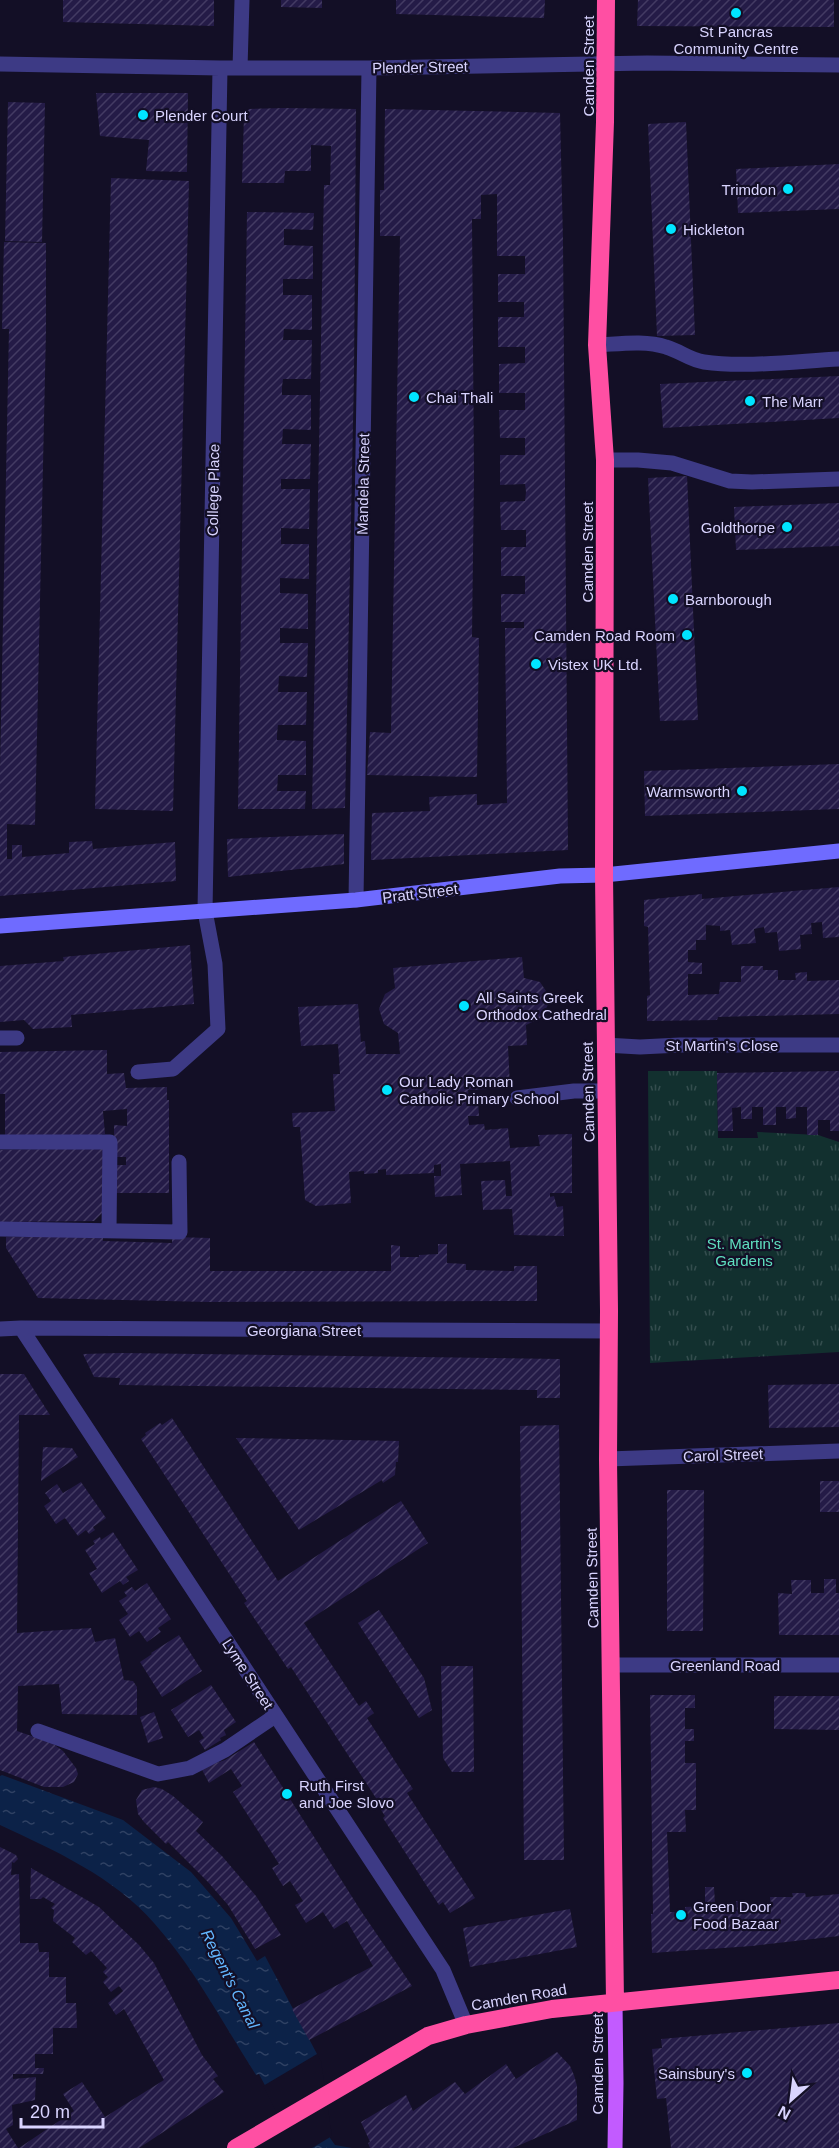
<svg xmlns="http://www.w3.org/2000/svg" width="839" height="2148" viewBox="0 0 839 2148" font-family="Helvetica,sans-serif">
<style>
.park{fill:url(#park-tufts)}
.water{fill:url(#water-ripples)}
.pier{fill:#130f26}
.building{fill:url(#building-hatch)}
.lines{fill:none;stroke-linecap:round;stroke-linejoin:round}
.lane{stroke:#3d3a85;stroke-width:15}
.street{stroke:#3d3a85;stroke-width:15}
.secondary{stroke:#6f6bff;stroke-width:15}
.primary{stroke:#c25bff;stroke-width:15}
.highway{stroke:#ff4fa3;stroke-width:18}
.poi-dot{fill:#00e5ff;stroke:#130f26;stroke-width:2}
.labels{text-anchor:middle;dominant-baseline:central;stroke-width:4.5;stroke-linejoin:round;paint-order:stroke}
.poi-label{font-size:15px;fill:#d9d4ff;stroke:#130f26;text-anchor:start}
.street-label{font-size:15px;fill:#d9d4ff;stroke:#130f26}
.park-label{font-size:15px;fill:#5fe0c0;stroke:#130f26}
.water-label{font-size:16px;font-style:italic;fill:#62b6ff;stroke:#130f26}
</style>
<defs>
<pattern id="park-tufts" width="24" height="20" patternUnits="userSpaceOnUse" patternTransform="scale(1.5)"><rect width="24" height="20" fill="#12302f"/><path d="M3 7l-1-3M5 7V3M7 7l1-3M15 17l-1-3M17 17v-4M19 17l1-3" fill="none" stroke="#344d4e"/></pattern>
<pattern id="water-ripples" width="26" height="14" patternUnits="userSpaceOnUse" patternTransform="scale(1.5)"><rect width="26" height="14" fill="#0c2248"/><path d="M2 4q2-2 4 0t4 0M15 11q2-2 4 0t4 0" fill="none" stroke="#2f4163"/></pattern>
<pattern id="building-hatch" width="6" height="6" patternUnits="userSpaceOnUse" patternTransform="scale(1.5)"><rect width="6" height="6" fill="#241b47"/><path d="M-1 1l2-2M0 6l6-6M5 7l2-2" fill="none" stroke="#433b63"/></pattern>
</defs>
<rect width="100%" height="100%" fill="#130f26"/>
<path class="park" d="M648 1071H717L718 1138H758L757 1132 818 1135 839 1142V1352L650 1363Z"/>
<path class="water" d="M2 1775 123 1820 191 1872 231 1918 257 1961 265 1956 317 2054 330 2138 335 2145 352 2148H298L259 2074 256 2075C223 2024 195 1969 154 1923 114 1877 54 1850 0 1825V1776Z"/>
<path class="pier" d="M317 2054 321 2061 332 2136 312 2148H295L263 2086Z"/>
<path class="building" d="M63 0H214V26L63 22Z
M281 0H322V8L281 7Z
M396 0H545L544 18 396 14Z
M638 0H834V27L637 26Z
M96 93H188L187 172 146 171 149 140 100 136Z
M8 102 45 103 42 242 5 241Z
M285 108 356 109 354 375 345 808 312 809 324 185H330L331 146 311 145V171H285L284 183H242L244 115 249 109Z
M385 109 560 113 563 241 568 850 371 860 372 813 430 811 429 797 477 794V805L507 803 505 628H524V622H501V594H525V576H501V547H526V530H501L500 502 525 501 526 492 525 484 500 485V455H525V438H500L499 410H525V393H499V364L525 363V347H498V317H524V302H498V274H525V256H497V194L481 195V219H472L474 473 472 637 479 638 477 777 367 775 370 732 391 733 400 236H380V190H384Z
M686 122 695 335 657 336 648 124Z
M839 164V209L738 213 736 169Z
M111 178 189 181 173 811 95 809Z
M247 212 314 213 313 230 284 229V245L313 246V279H283V295H312V330L284 329 283 340H312L311 379H283L282 387V395H311V430L283 429 282 444H311L310 479H281V489H310L309 529 281 528V544H309V579L280 578V593L308 594V629L280 628V643H308L307 677 279 676 278 692H307L306 725H278L277 734V740L306 741V775H278L277 791H306L305 809H238Z
M4 242 46 243V330L35 825 7 824V859H12V845H22V857L69 853V842L92 841 93 849 175 842 176 881 0 896V769L9 329H2Z
M839 376V418L663 428 660 384Z
M687 476 698 720 660 721 648 478Z
M839 503V546L736 550 734 507Z
M839 764V809L645 816 644 771Z
M344 834V864L228 877 227 839Z
M839 887V937L823 938 822 922 811 923 812 934 800 935 801 949 779 951 777 932 765 933 764 927 754 929 756 943 732 945 730 930 720 931V926L706 925V940H696V950H688V962L702 963V974H688V995L719 994 720 982H741V966H763V970H778V980H796L795 973 807 972V981L839 980V1014L718 1017 717 1020 647 1021V996L650 995 648 927 644 926V900L702 894V899Z
M190 945 194 1004 71 1015 72 1027 33 1029 24 1020 0 1022V966L64 961 63 957Z
M522 957 524 978 540 982 548 994 549 1003 541 1018 526 1025 527 1045 508 1046 510 1088 468 1090 469 1101 478 1100 479 1116H468L469 1125 484 1124 485 1130 508 1128 510 1148 540 1146 538 1135 572 1134V1193H550V1197L554 1196 557 1207 563 1206 564 1236 514 1235 512 1209 483 1210 481 1181 505 1180 506 1196H512L510 1161 460 1164 462 1195 435 1197 434 1176H441V1164L434 1165V1173L386 1175V1169L378 1170V1173L364 1174V1171L349 1172 351 1203 316 1206 305 1200 300 1127H293L292 1113 335 1111 333 1074H340L338 1044 301 1046 298 1007 358 1004 361 1042 365 1041 366 1054H400L398 1033 384 1024 379 1009 385 994 395 988 393 968Z
M107 1050V1074L124 1073 126 1088 167 1087V1100H169V1193H114L116 1165H126V1157H114V1125L127 1126V1109L103 1111 105 1134H102L103 1138 5 1135V1094H0V1052Z
M839 1071V1131H830V1120H818V1135H807V1107H796V1118L786 1119V1107H776V1125H763V1107H752V1119H741V1107L732 1108 733 1131H718L717 1073Z
M105 1148V1210L94 1221 0 1222V1150Z
M103 1235V1241L172 1243V1237L210 1238V1271H391V1245L400 1246V1257H419V1255L438 1254V1244H447V1263L466 1264V1270L514 1271V1266H537V1301L209 1302 38 1298 6 1248V1237Z
M120 1353 560 1359V1398H537V1390L119 1385 120 1378 94 1377 83 1354Z
M0 1374H24L50 1415H19L17 1633 91 1628 95 1642 115 1638 124 1680 133 1681 137 1687V1715L62 1714 59 1684 18 1686 17 1731 52 1743 63 1751 76 1768 78 1774 74 1782 63 1787H44L0 1770Z
M839 1384V1427L769 1428 768 1385Z
M172 1418 278 1581 401 1501 428 1543 304 1623 359 1706 366 1701 374 1713 367 1718 413 1789 407 1793 475 1898 450 1913 443 1902 439 1905 383 1818 385 1816 381 1810 383 1809 291 1667 288 1669 244 1603 247 1601 141 1439 146 1435 145 1433 160 1423 162 1425Z
M559 1425 564 1860H524L520 1426Z
M236 1438 399 1441 398 1462H396L395 1475 383 1483 382 1480 299 1530Z
M43 1447 72 1448 78 1457 41 1481Z
M820 1481H839V1512H820Z
M81 1482 106 1518 93 1527 95 1530 89 1534 86 1530 78 1536 65 1518 56 1524 44 1506 51 1501 45 1493 57 1484 63 1493Z
M667 1490H704L703 1631H667Z
M113 1532 138 1570 126 1577 129 1581 123 1585 120 1581 102 1593 89 1573 97 1569 85 1550 95 1544 93 1541 100 1537 101 1540Z
M824 1579H836V1593H839V1635H779L778 1593 792 1594 791 1580H811V1593H824Z
M147 1583 171 1619 158 1628 161 1632 147 1642 139 1631 130 1637 119 1620 128 1614 119 1601 127 1596 124 1592 132 1587 135 1591Z
M379 1610 424 1678 432 1710 419 1718 358 1623Z
M179 1635 202 1671 162 1697 140 1662 152 1654 151 1653Z
M441 1666H473L474 1772H452L443 1758Z
M211 1685 236 1722 224 1730 226 1735 220 1738 221 1740 205 1750 199 1741 204 1738 199 1730 188 1737 171 1710Z
M650 1695H695V1708H685V1729H694V1741H685V1763H696V1810H685L686 1832H667L670 1912H681V1915H685V1907L705 1906V1887H714L715 1904 726 1903V1911H737L736 1901H749V1910L771 1907 770 1897H793L792 1893H805L806 1897 839 1894V1936L752 1946 652 1953 651 1914H653Z
M774 1696H839V1730L774 1729Z
M154 1712 163 1738 148 1743 140 1717Z
M254 1742 361 1911 412 1986 309 2040 292 2009 373 1966 347 1921 334 1929 323 1912 306 1923 295 1905 303 1901 290 1881 283 1886 272 1868 279 1864 233 1792 242 1786 231 1769 209 1783 201 1768 225 1760Z
M154 1787 162 1789 173 1796 203 1822 196 1831 222 1856 256 1896 281 1935 255 1949 228 1905 208 1882 168 1842 166 1844 144 1822 138 1814 136 1800 142 1790Z
M0 1847 16 1855 18 1859 14 1863 12 1862 11 1875 19 1874 20 1943H38L39 1952H49V1977H66V2003H76L77 2028H53V2054H35V2068H44L43 2074H13V2079L36 2077 35 2100 12 2105 13 2125 6 2129 18 2148H0Z
M31 1868 99 1907 139 1945 154 1963 202 2055 218 2076 213 2079 224 2092 139 2148H19L74 2111 63 2094 82 2082 105 2117 164 2080 124 2009 116 2015 108 2003 123 1991 119 1986 111 1992 103 1982 108 1977 103 1972 107 1968 91 1951 86 1955 72 1942 75 1938 53 1921 54 1910 51 1908 55 1904 43 1897 41 1899H30Z
M570 1909 577 1947 470 1967 463 1928Z
M839 2023V2148H671L666 2098 657 2099 652 2049 662 2048 661 2039Z
M557 2052 570 2066 574 2075 577 2086V2120L513 2148H370L368 2143 370 2142 361 2122 406 2095 413 2111 455 2082 465 2094 506 2064 516 2079Z"/>
<g class="lines">
<path class="lane" d="M597 345C619 344 645 340 666 347 680 351 690 360 704 362 744 368 798 361 839 359
M605 460H638L672 463 730 481 752 482 839 479
M0 1038H17
M138 1072 173 1069 218 1029 215 964 205 911
M517 1098 574 1091H606
M0 1142H110L109 1230
M0 1229 180 1232 179 1162
M38 1731 158 1774 190 1768 225 1750 275 1716"/>
<path class="street" d="M0 64 220 68H369L647 63 839 65
M240 68 242 0
M356 900 369 68
M205 911 220 68
M605 1045 640 1047 680 1045H839
M21 1328 443 1970 466 2025
M0 1329 21 1328 608 1331
M608 1459 839 1451
M612 1665H839"/>
<path class="secondary" d="M0 926 356 900 560 876 604 875 839 851"/>
<path class="primary" d="M615 2148 616 2083 615 2002"/>
<path class="highway" d="M606 0 605 122 597 345 605 460 604 875 609 1311 608 1459 615 2002
M236 2148 428 2036 466 2025 552 2009 839 1980"/>
</g>
<g class="poi-dot">
<circle cx="736" cy="13" r="6"/>
<circle cx="143" cy="115" r="6"/>
<circle cx="788" cy="189" r="6"/>
<circle cx="671" cy="229" r="6"/>
<circle cx="414" cy="397" r="6"/>
<circle cx="750" cy="401" r="6"/>
<circle cx="787" cy="527" r="6"/>
<circle cx="673" cy="599" r="6"/>
<circle cx="687" cy="635" r="6"/>
<circle cx="536" cy="664" r="6"/>
<circle cx="742" cy="791" r="6"/>
<circle cx="464" cy="1006" r="6"/>
<circle cx="387" cy="1090" r="6"/>
<circle cx="287" cy="1794" r="6"/>
<circle cx="681" cy="1915" r="6"/>
<circle cx="747" cy="2073" r="6"/>
</g>
<g class="labels">
<g class="poi-label">
<text x="736" y="31" text-anchor="middle">St Pancras<tspan x="736" dy="17">Community Centre</tspan></text>
<text x="155" y="115">Plender Court</text>
<text x="776" y="189" text-anchor="end">Trimdon</text>
<text x="683" y="229">Hickleton</text>
<text x="426" y="397">Chai Thali</text>
<text x="762" y="401">The Marr</text>
<text x="775" y="527" text-anchor="end">Goldthorpe</text>
<text x="685" y="599">Barnborough</text>
<text x="675" y="635" text-anchor="end">Camden Road Room</text>
<text x="548" y="664">Vistex UK Ltd.</text>
<text x="730" y="791" text-anchor="end">Warmsworth</text>
<text x="476" y="997">All Saints Greek<tspan x="476" dy="17">Orthodox Cathedral</tspan></text>
<text x="399" y="1081">Our Lady Roman<tspan x="399" dy="17">Catholic Primary School</tspan></text>
<text x="299" y="1785">Ruth First<tspan x="299" dy="17">and Joe Slovo</tspan></text>
<text x="693" y="1906">Green Door<tspan x="693" dy="17">Food Bazaar</tspan></text>
<text x="735" y="2073" text-anchor="end">Sainsbury's</text>
</g>
<g class="street-label">
<text transform="translate(588 66) rotate(-90)">Camden Street</text>
<text transform="translate(420 67) rotate(-1)">Plender Street</text>
<text transform="translate(363 484) rotate(-89)">Mandela Street</text>
<text transform="translate(213 490) rotate(-89)">College Place</text>
<text transform="translate(587 552) rotate(-90)">Camden Street</text>
<text transform="translate(420 893) rotate(-7)">Pratt Street</text>
<text x="722" y="1045">St Martin's Close</text>
<text transform="translate(588 1092) rotate(-91)">Camden Street</text>
<text x="304" y="1330">Georgiana Street</text>
<text transform="translate(723 1455) rotate(-2)">Carol Street</text>
<text transform="translate(592 1578) rotate(-91)">Camden Street</text>
<text x="725" y="1665">Greenland Road</text>
<text transform="translate(248 1674) rotate(57)">Lyme Street</text>
<text transform="translate(519 1997) rotate(-10)">Camden Road</text>
<text transform="translate(597 2064) rotate(-90)">Camden Street</text>
</g>
<g class="park-label">
<text x="744" y="1243">St. Martin's<tspan x="744" dy="17">Gardens</tspan></text>
</g>
<g class="water-label">
<text transform="translate(230 1979) rotate(63)">Regent's Canal</text>
</g>
</g>
<g transform="translate(791 2100) rotate(208)" stroke="#130f26" stroke-width="4.5" paint-order="stroke">
<path d="M0-4.5L10 22L0 15L-10 22Z" fill="#d9d4ff"/>
<text y="-9" font-size="16" font-weight="bold" text-anchor="middle" fill="#d9d4ff">N</text>
</g>
<path d="M21 2118v9h82v-9" fill="none" stroke="#d9d4ff" stroke-width="3"/>
<text x="30" y="2118" font-size="18" fill="#d9d4ff" stroke="#130f26" stroke-width="4.5" paint-order="stroke">20 m</text>
</svg>
